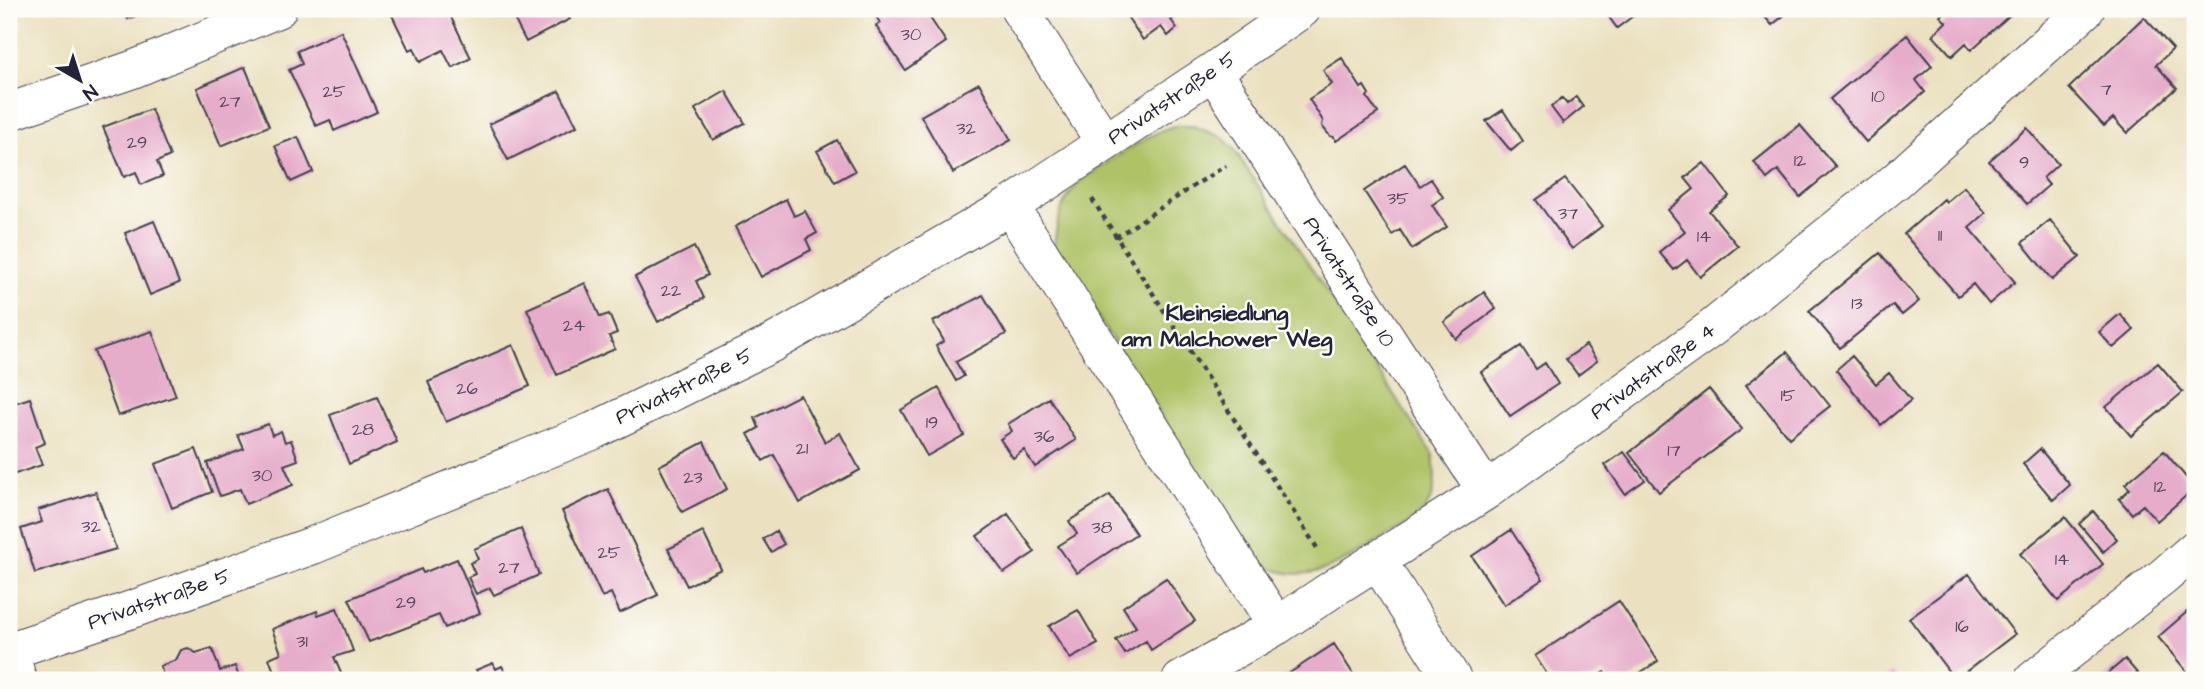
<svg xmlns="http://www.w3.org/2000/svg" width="2204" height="689" viewBox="0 0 2204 689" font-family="'Architects Daughter',sans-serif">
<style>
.green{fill:#afc266;stroke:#687250;stroke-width:2}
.building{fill:#e6adcb}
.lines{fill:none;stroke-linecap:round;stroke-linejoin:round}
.street-casing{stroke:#403f4f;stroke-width:39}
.path{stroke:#403f4f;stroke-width:4.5;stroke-dasharray:5 5;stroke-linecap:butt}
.street{stroke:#fff;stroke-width:37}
.labels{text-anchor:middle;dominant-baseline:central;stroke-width:5;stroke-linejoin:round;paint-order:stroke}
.number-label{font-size:18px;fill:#53455f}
.street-label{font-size:21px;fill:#22223b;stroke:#fdfcf7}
.neighbourhood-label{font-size:23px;font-weight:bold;fill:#22223b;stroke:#fdfcf7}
</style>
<rect width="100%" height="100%" fill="#fdfcf7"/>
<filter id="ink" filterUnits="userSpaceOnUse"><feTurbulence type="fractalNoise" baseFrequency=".0143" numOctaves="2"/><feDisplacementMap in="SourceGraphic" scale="14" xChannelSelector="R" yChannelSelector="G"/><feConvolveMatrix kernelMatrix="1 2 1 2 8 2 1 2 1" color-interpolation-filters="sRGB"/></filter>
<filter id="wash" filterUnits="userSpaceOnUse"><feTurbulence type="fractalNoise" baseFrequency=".00686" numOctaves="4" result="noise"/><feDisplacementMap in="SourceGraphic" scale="28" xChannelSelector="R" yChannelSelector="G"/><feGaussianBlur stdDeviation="1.57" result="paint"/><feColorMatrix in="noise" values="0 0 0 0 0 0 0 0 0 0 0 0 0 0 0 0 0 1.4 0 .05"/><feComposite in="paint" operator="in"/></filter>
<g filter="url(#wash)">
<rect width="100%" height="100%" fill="#ebe1c0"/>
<path class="green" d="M1193 126 1222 137 1234 149 1433 455C1435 472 1437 488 1429 503 1419 520 1399 529 1383 538 1337 566 1301 592 1250 557L1054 247C1056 226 1060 204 1075 187 1084 176 1156 130 1171 127 1178 125 1186 126 1193 126Z"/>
<g id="blocks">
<path class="building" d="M124 9H152L128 19Z
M389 9H447L471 58 452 68 443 50 420 62 414 48 409 50Z
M509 9H565L570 19 526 42Z
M872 9H924L946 42 905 70 876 26 880 23Z
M1122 9H1187L1171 20 1177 28 1168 36 1161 27 1143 40Z
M1603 9H1639L1641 10 1617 28Z
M1758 9H1792L1772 25Z
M1948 9H2005L2011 14 1971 50 1966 43 1952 56 1933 35 1946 22 1940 16Z
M2144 17 2173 49 2156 65 2177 88 2127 133 2113 118 2104 126 2069 88Z
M341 31 377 112 334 131 330 120 316 126 289 70 302 64 297 51Z
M1907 35 1932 66 1916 80 1925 92 1866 142 1830 99Z
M1342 58 1361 88 1364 86 1369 94 1367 97 1378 113 1336 141 1334 137 1330 136 1322 126 1323 121 1309 99 1332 84 1323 70Z
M245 67 269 126 221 146 197 88Z
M979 83 1011 140 953 173 921 116Z
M559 91 577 126 508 160 489 124Z
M726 91 745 123 713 140 695 109Z
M1576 97 1583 107 1563 123 1551 107 1562 98 1567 104Z
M151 109 170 156 157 162 163 176 141 185 136 172 124 177 103 127Z
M1503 110 1523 141 1511 151 1486 121Z
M1800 125 1836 167 1800 197 1778 170 1767 179 1754 162Z
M2027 128 2058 164 2043 178 2049 185 2027 204 1989 161Z
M298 137 313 172 291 182 275 146Z
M837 140 855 171 835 182 817 151Z
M1704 163 1729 196 1709 211 1738 246 1700 277 1687 260 1674 270 1659 252 1685 231 1668 210 1694 189 1685 178Z
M1405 164 1420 186 1431 179 1443 197 1432 205 1447 227 1412 249 1400 230 1392 235 1364 191Z
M1565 179 1602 226 1572 249 1536 200Z
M1964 187 1986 213 1969 228 2015 282 1989 304 1973 284 1958 296 1904 234 1944 199 1946 202Z
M786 199 794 216 805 211 817 233 806 239 811 250 761 277 735 227Z
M2050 220 2080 257 2052 280 2022 243Z
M154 221 179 283 150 295 125 233Z
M694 247 708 275 696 281 704 298 658 322 635 277Z
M1880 253 1919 301 1902 315 1893 305 1840 348 1809 311Z
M585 283 600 317 609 314 617 333 609 336 615 349 557 375 527 309Z
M1484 292 1496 309 1456 339 1444 322Z
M983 295 1006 334 956 362 964 376 956 381 936 346 944 341 933 322Z
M2120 314 2134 330 2113 348 2099 332Z
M9 318 14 333 9 335Z
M152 331 176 396 118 416 94 351Z
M513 345 530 386 446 422 428 382Z
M1586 345 1597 361 1578 375 1566 359Z
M1521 346 1536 369 1545 363 1558 384 1510 416 1481 372Z
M1787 352 1830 406 1789 438 1746 385Z
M1852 356 1876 384 1889 373 1911 400 1881 425 1836 370Z
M2158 363 2183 392 2131 436 2106 407Z
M939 388 964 435 927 456 901 410Z
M1709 389 1742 429 1659 492 1629 453Z
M800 395 825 442 840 433 860 470 800 503 774 455 763 461 748 434 759 428 755 418Z
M377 397 397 442 349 464 330 415Z
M30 398 45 443 35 447 42 465 9 476V405Z
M1049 398 1076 440 1035 467 1024 450 1013 458 1000 439 1012 431 1008 424Z
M268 424 272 435 281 431 285 442 291 440 298 460 284 465 293 485 246 504 240 489 220 496 207 463 244 449 238 435Z
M704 442 727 489 682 512 659 466Z
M196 449 212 492 172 508 155 464Z
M2040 449 2070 485 2053 500 2023 464Z
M2164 451 2195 488 2157 521 2143 505 2132 514 2119 499 2130 489 2125 484Z
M1624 452 1645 480 1625 494 1605 465Z
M608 489 658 595 620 613 611 593 602 597 562 511Z
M96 492 116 549 35 573 21 529 42 522 38 510Z
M1110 495 1136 534 1077 573 1058 546 1077 534 1069 521Z
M2093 511 2117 539 2103 552 2079 524Z
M1008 514 1035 552 1004 573 977 536Z
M2065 517 2103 564 2058 601 2020 554Z
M521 529 539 575 494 595 490 588 476 594 468 577 475 574 470 563 478 559 474 549Z
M1511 530 1543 579 1504 605 1472 556Z
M776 531 784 544 771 552 763 539Z
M703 532 721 569 687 586 668 549Z
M457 559 480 613 445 628 439 615 369 642 349 599 421 569 423 573Z
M1969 574 2015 634 1955 680 1909 618Z
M1166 578 1195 621 1151 650 1146 641 1125 654 1116 640 1136 627 1123 607Z
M1619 601 1658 661 1629 680H1609L1604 672 1591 680H1551L1535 656Z
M2195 605V680H2194L2158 637Z
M337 608 353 651 334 657 344 680H277L269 658 281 653 272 629 317 611 318 615Z
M1078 610 1098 644 1070 659 1049 626Z
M1334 644 1357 680H1279L1291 672Z
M188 648 196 653 212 648 220 671 235 666 240 680H165L160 666 176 660 181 650Z
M2125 659 2143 680H2100Z
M493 663 496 669 502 666 509 680H476L475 677 479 676 476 670Z
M1893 672 1899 680H1882Z"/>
</g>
</g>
<g filter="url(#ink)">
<use href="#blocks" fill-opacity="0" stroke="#403f4f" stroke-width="2"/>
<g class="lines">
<g class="street-casing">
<path id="street" d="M1019 9 1105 143
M1213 71 1486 491
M9 112 134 69 278 9
M1010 206 1277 626
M1377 560 1453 680
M9 649 18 680
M9 651 136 608 314 545 593 431 773 343 1010 206 1213 71 1302 9
M1181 680 1277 626 1340 584 1486 491 1712 328 1896 181 2086 9
M2033 680 2163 577 2195 549"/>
</g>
<path class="path" d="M1092 199 1319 551
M1116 237 1226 165"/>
<use href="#street" class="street"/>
</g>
</g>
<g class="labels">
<g class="number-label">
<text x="911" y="34">30</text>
<text x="2106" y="89">7</text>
<text x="334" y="91">25</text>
<text x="1878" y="96">10</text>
<text x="230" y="101">27</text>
<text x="966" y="128">32</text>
<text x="137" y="142">29</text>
<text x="1800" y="160">12</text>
<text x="2024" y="162">9</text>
<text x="1398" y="198">35</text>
<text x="1568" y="213">37</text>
<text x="1940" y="235">11</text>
<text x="1704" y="236">14</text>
<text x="671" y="290">22</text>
<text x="1857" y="303">13</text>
<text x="574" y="325">24</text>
<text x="467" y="388">26</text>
<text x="1788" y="395">15</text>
<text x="932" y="422">19</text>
<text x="363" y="429">28</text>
<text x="1044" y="436">36</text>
<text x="802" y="448">21</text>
<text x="1674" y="450">17</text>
<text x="262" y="475">30</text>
<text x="693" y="477">23</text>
<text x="2160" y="486">12</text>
<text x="91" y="526">32</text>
<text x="1102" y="527">38</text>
<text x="609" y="552">25</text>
<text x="2062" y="559">14</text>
<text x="509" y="567">27</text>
<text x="406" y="602">29</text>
<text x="1962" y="626">16</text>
<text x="302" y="641">31</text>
</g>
<g class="street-label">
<text transform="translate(1172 98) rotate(-34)">Privatstraße 5</text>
<text transform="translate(1349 282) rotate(57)">Privatstraße 10</text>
<text transform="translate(1653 371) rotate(-36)">Privatstraße 4</text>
<text transform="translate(684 386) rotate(-26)">Privatstraße 5</text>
<text transform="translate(159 599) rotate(-19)">Privatstraße 5</text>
</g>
<g class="neighbourhood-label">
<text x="1227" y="313">Kleinsiedlung<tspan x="1227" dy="26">am Malchower Weg</tspan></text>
</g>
</g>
<rect width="2204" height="689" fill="none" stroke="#fdfcf7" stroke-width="35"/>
<g transform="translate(80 80) rotate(141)" stroke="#fdfcf7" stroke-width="5" paint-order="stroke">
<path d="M0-5L12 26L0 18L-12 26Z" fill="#22223b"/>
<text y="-10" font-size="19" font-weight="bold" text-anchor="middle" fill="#22223b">N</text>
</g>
</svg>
